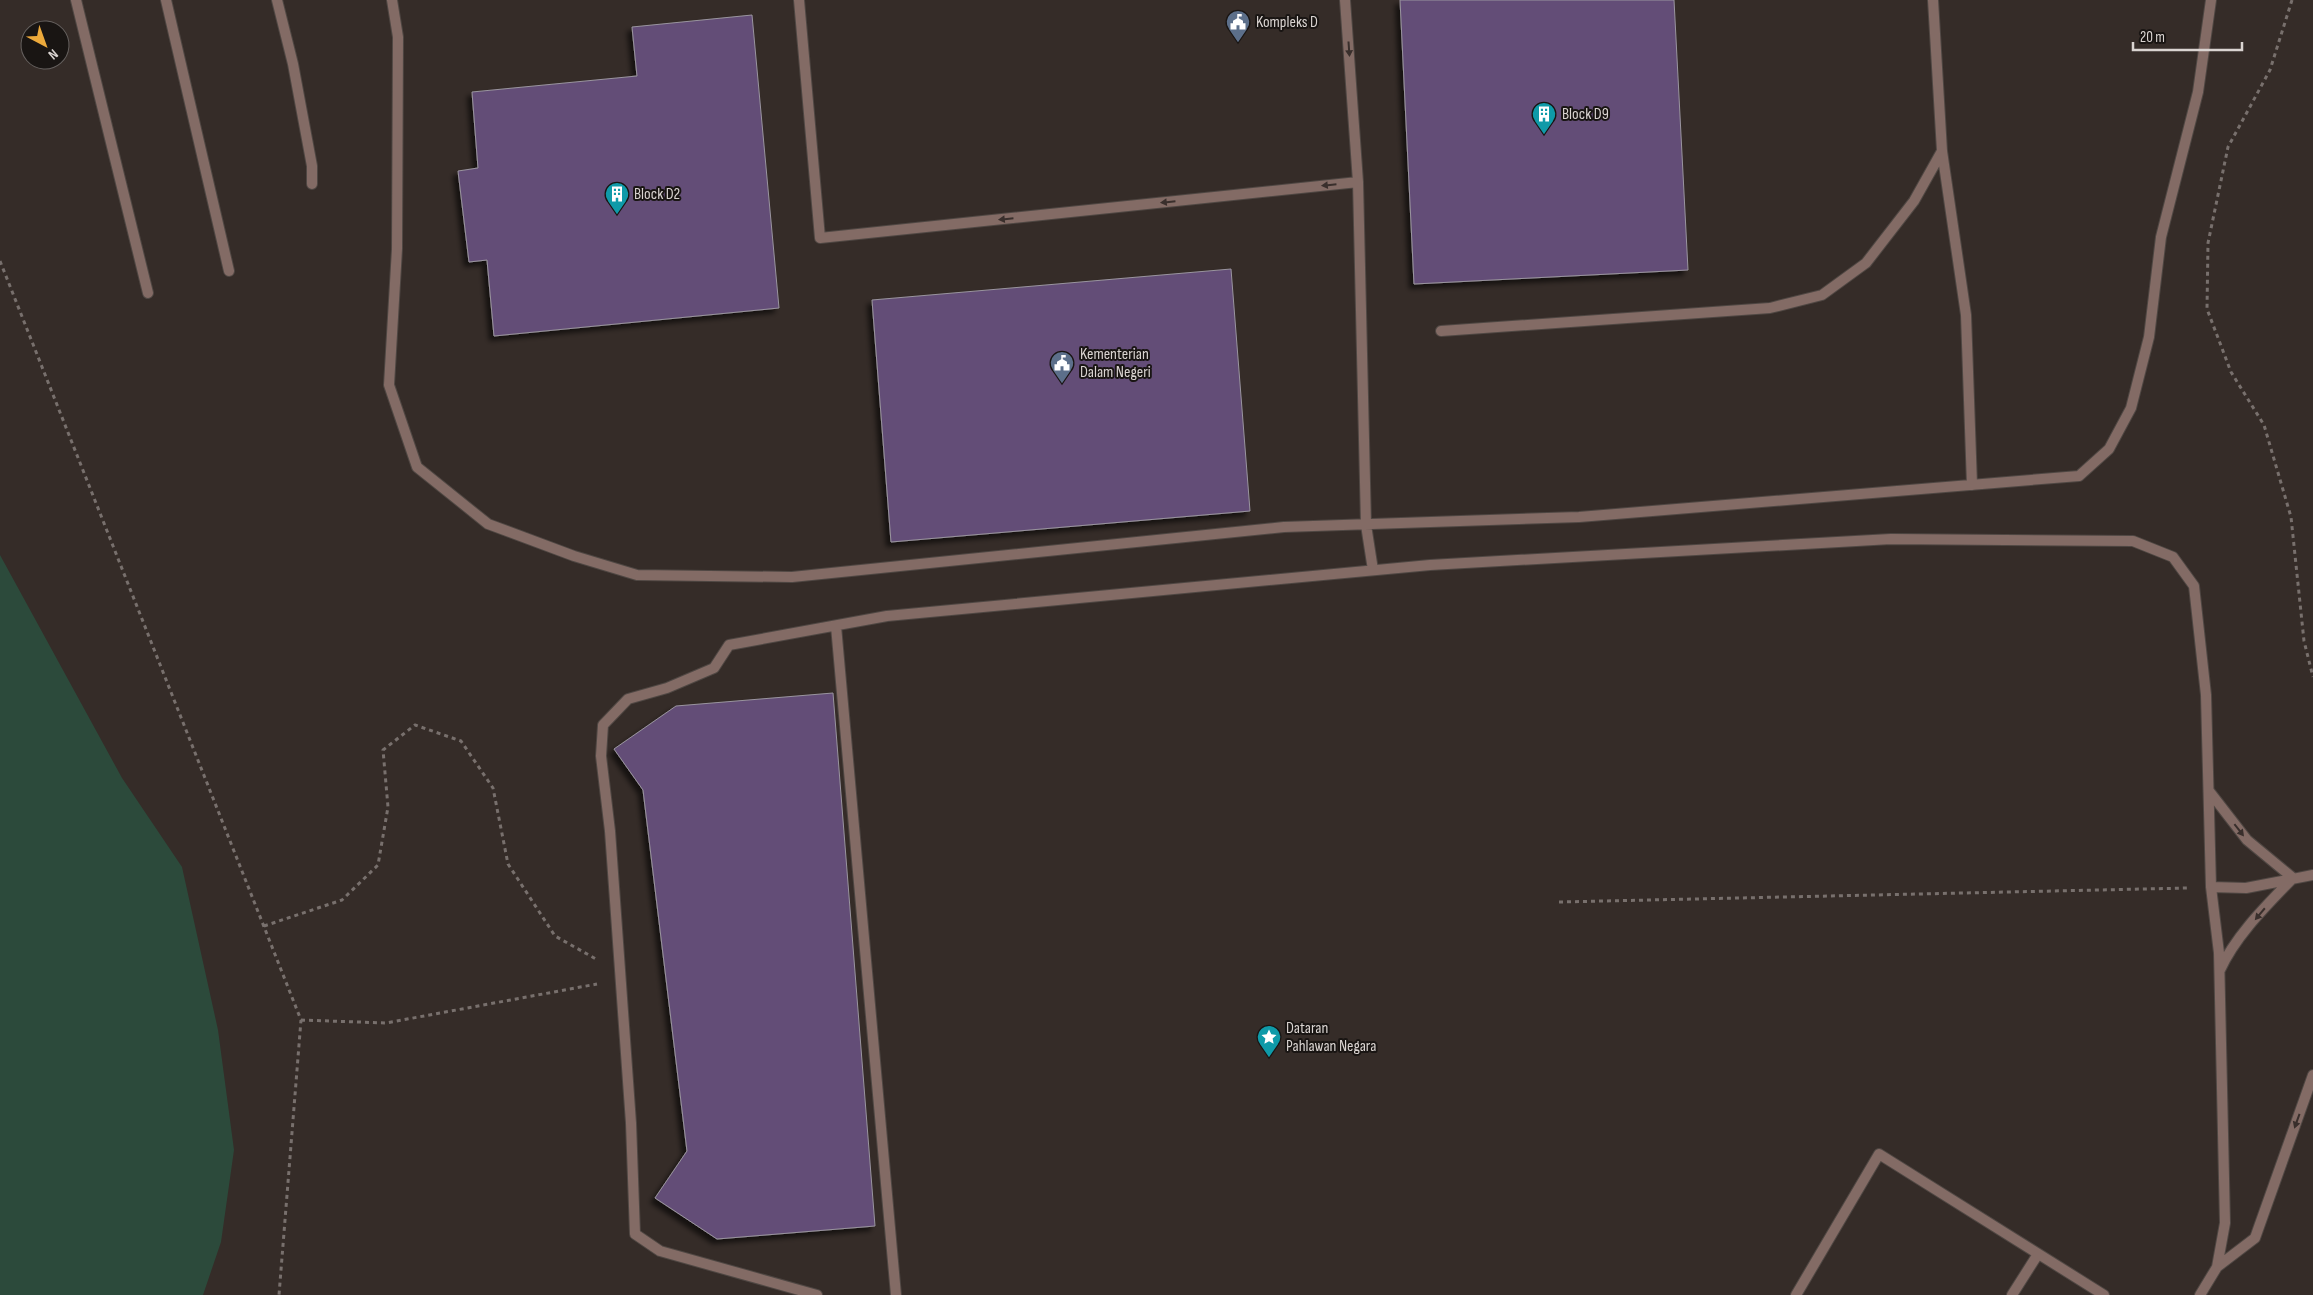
<svg xmlns="http://www.w3.org/2000/svg" width="2313" height="1295" viewBox="0 0 2313 1295" font-family="'Sofia Sans Condensed',sans-serif">
<style>
.green{fill:#2c4a3b}
.building{fill:#634d77;stroke:#9a959f;filter:url(#shadow)}
.lines{fill:none;stroke-linecap:round;stroke-linejoin:round}
.service-casing{stroke:#4f4743;stroke-width:12}
.path{stroke:#78706d;stroke-width:3;stroke-dasharray:4 4;stroke-linecap:butt}
.service{stroke:#836b65;stroke-width:10}
.oneway{fill:#392f2c}
.labels{text-anchor:middle;dominant-baseline:central;stroke-width:4;stroke-linejoin:round;paint-order:stroke}
.poi-label{font-size:16px;fill:#dad4d1;stroke:#191513;text-anchor:start}
</style>
<defs>
<filter id="shadow"><feDropShadow dx="-4.5" dy="4.5" stdDeviation="2.5" flood-color="#0009"/></filter>
</defs>
<rect width="100%" height="100%" fill="#352c28"/>
<path class="green" d="M0 555 122 778 182 867 218 1030 234 1150 221 1242 203 1295H0Z"/>
<path class="building" d="M1400 0H1674L1688 270 1414 284Z
M752 15 779 308 494 336 487 260 469 262 458 171 478 168 472 92 637 76 632 27Z
M1231 269 1250 511 891 542 872 300Z
M833 693 875 1226 717 1239 655 1198 687 1151 643 790 614 749 676 706Z"/>
<g class="lines">
<g class="service-casing">
<path id="service" d="M76 0 148 293
M166 0 229 271
M277 0 293 64 312 166V184
M392 0 398 37 397 249 389 385 417 467 488 524 574 556 637 575 792 577 1284 527 1579 517 2079 476 2109 449 2131 408 2149 337 2161 237 2198 92 2211 0
M799 0 820 238 1358 182 1345 0
M1942 151 1966 315 1972 485
M1358 182 1366 525 1373 570
M1441 331 1770 308 1822 295 1866 263 1914 201 1942 151 1933 0
M836 626 896 1295
M2209 791 2247 840 2293 878C2267 905 2236 935 2220 970
M2211 887 2246 888 2313 875
M817 1295 660 1251 635 1234 631 1123 610 831 601 756 603 725 628 699 667 688 714 668 729 645 887 616 1430 565 1891 539 2133 541 2173 557 2194 586 2206 695 2211 887 2219 953 2225 1223 2217 1267
M1796 1295 1879 1154 2104 1295
M2012 1295 2038 1254
M2200 1295 2217 1267 2255 1238 2313 1075"/>
</g>
<path class="path" d="M2292 0 2270 70 2228 147 2208 243 2207 309 2231 372 2264 425 2291 517 2304 641 2313 677
M0 261 301 1020 279 1295
M1559 902 2188 888
M264 926 342 900 378 865 388 807 383 750 415 725 461 741 493 788 508 864 555 936 596 959
M301 1020 386 1023 597 984"/>
<use href="#service" class="service"/>
</g>
<defs><path id="oneway-solid" d="M-6-.8H1V-3.2L6.5 0L1 3.2V.8H-6Z" transform="scale(1.25)"/></defs>
<g class="oneway">
<use href="#oneway-solid" transform="translate(1349 49) rotate(86)"/>
<use href="#oneway-solid" transform="translate(1329 185) rotate(174)"/>
<use href="#oneway-solid" transform="translate(1168 202) rotate(174)"/>
<use href="#oneway-solid" transform="translate(1006 219) rotate(174)"/>
<use href="#oneway-solid" transform="translate(2239 830) rotate(52)"/>
<use href="#oneway-solid" transform="translate(2260 914) rotate(130)"/>
<use href="#oneway-solid" transform="translate(2297 1121) rotate(110)"/>
</g>
<defs>
<g id="civic-pin" transform="scale(1.25)"><path d="M0 17L-7.5 6A9.5 9.5 0 1 1 7.5 6Z" fill="#5c6f8a" stroke="#191513"/><path d="M-.6-6.5H3V-4.5H.6V-3L4-1V1h2V6H-6V1h2V-1L-.6-3ZM-1.2 2.5V6h2.4V2.5Z" fill="#fff"/></g>
<g id="building-pin" transform="scale(1.25)"><path d="M0 17L-7.5 6A9.5 9.5 0 1 1 7.5 6Z" fill="#0f9aa8" stroke="#191513"/><path d="M-4-6H4V6H1V3H-1V6H-4ZM-2.5-4.3h1.7v1.8h-1.7ZM.8-4.3h1.7v1.8H.8ZM-2.5-1h1.7V.8h-1.7ZM.8-1h1.7V.8H.8Z" fill="#fff"/></g>
<g id="sight-pin" transform="scale(1.25)"><path d="M0 17L-7.5 6A9.5 9.5 0 1 1 7.5 6Z" fill="#0f9aa8" stroke="#191513"/><path d="M0-6L1.8-2.2L6-1.7L2.9 1.2L3.7 5.4L0 3.3L-3.7 5.4L-2.9 1.2L-6-1.7L-1.8-2.2Z" fill="#fff"/></g>
</defs>
<g fill-rule="evenodd">
<use href="#civic-pin" x="1238" y="22"/>
<use href="#building-pin" x="1544" y="114"/>
<use href="#building-pin" x="617" y="194"/>
<use href="#civic-pin" x="1062" y="363"/>
<use href="#sight-pin" x="1269" y="1037"/>
</g>
<g class="labels">
<g class="poi-label">
<text x="1256" y="22">Kompleks D</text>
<text x="1562" y="114">Block D9</text>
<text x="634" y="194">Block D2</text>
<text x="1080" y="354">Kementerian<tspan x="1080" dy="18">Dalam Negeri</tspan></text>
<text x="1286" y="1028">Dataran<tspan x="1286" dy="18">Pahlawan Negara</tspan></text>
</g>
</g>
<g transform="translate(45 45) rotate(139)"><circle r="24" fill="#191513" stroke="#66615f"/>
<path d="M0-4L9 19L0 12L-9 19Z" fill="#eca93b"/>
<text y="-8" font-size="14" font-weight="bold" text-anchor="middle" fill="#dad4d1">N</text>
</g>
<path d="M2133 42v8h109v-8" fill="none" stroke="#dad4d1" stroke-width="2.5"/>
<text x="2140" y="42" font-size="15" fill="#dad4d1" stroke="#191513" stroke-width="4" paint-order="stroke">20 m</text>
</svg>
